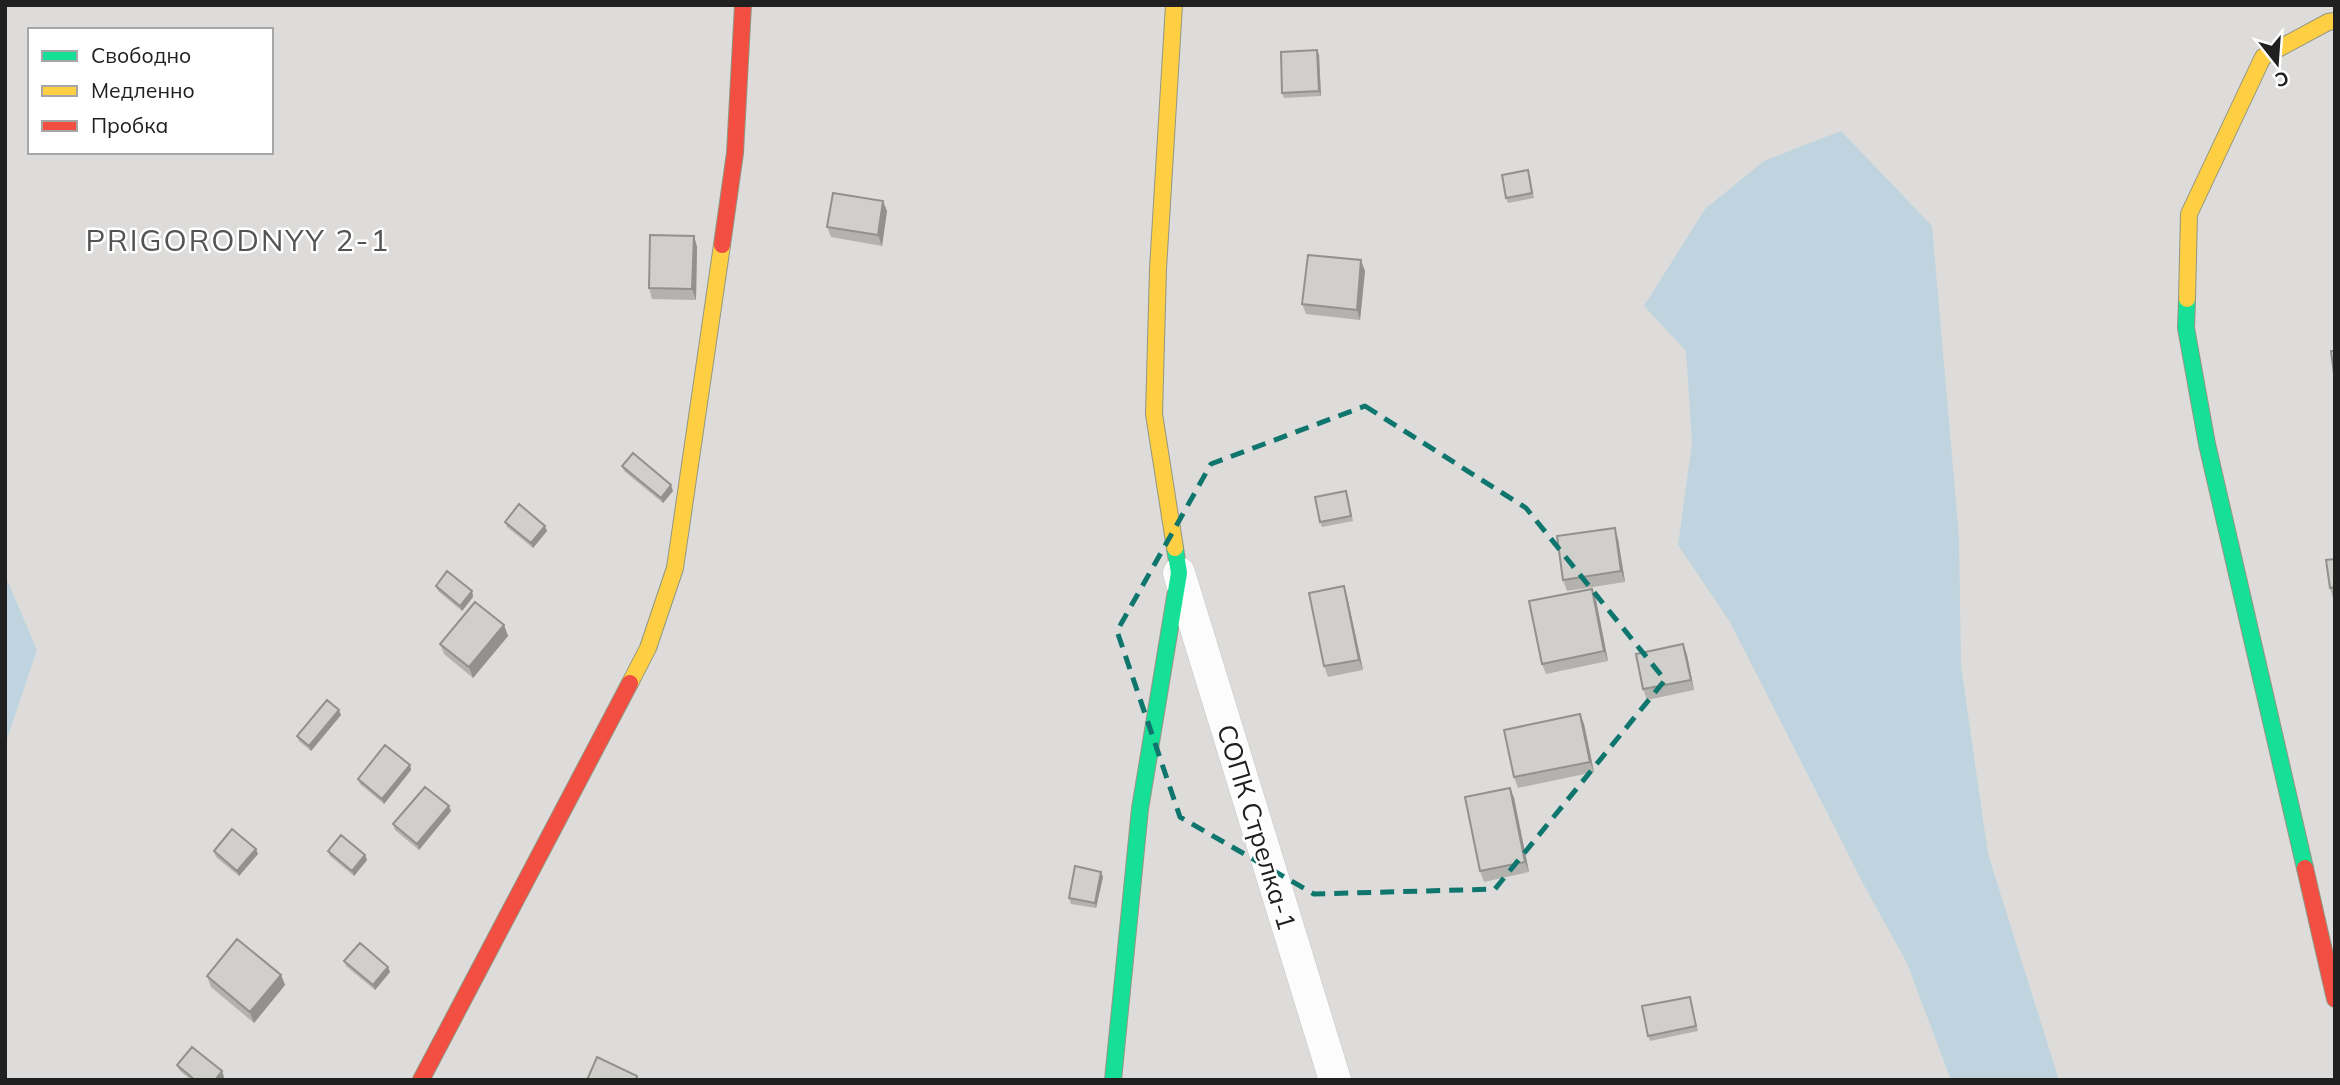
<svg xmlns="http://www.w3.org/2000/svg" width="2340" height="1085" viewBox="0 0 2340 1085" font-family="Mulish,sans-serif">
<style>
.residential{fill:#dddcda;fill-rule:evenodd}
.water{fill:#bfd4de}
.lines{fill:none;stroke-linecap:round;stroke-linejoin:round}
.street-casing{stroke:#c3c3c1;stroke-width:33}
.fast-casing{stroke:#929682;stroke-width:18}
.slow-casing{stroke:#929682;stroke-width:18}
.jam-casing{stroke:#929682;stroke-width:18}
.street{stroke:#fcfcfc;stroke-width:32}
.fast{stroke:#16e098;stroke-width:16}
.slow{stroke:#ffcf43;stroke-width:16}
.jam{stroke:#f24e42;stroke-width:16}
.wall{fill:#b3b2af}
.shaded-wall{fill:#92918f}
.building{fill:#d0cfcc;stroke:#92918f;stroke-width:2}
.marked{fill:none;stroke:#0f766e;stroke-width:5;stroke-dasharray:14 9;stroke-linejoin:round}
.labels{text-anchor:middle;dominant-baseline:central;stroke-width:5;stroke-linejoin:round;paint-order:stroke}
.street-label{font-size:26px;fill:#202020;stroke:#fff}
.quarter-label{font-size:30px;letter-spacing:2px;fill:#535353;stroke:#fff}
</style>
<rect width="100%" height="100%" fill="#edede9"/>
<path class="residential" d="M5 5H2335V1080H5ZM30 30H271V152H30Z"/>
<path class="water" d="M1841 131 1932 226 1959 537 1961 666 1988 854 2059 1080H1951L1907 963 1866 889 1730 622 1678 545 1692 443 1686 351 1644 306 1705 209 1764 161Z
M5 575 37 650 5 745Z"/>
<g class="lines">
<g class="street-casing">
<path id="street" d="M1179 573 1335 1080"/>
</g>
<g class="fast-casing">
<path id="fast" d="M2187 299 2186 328 2207 444 2305 868
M1113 1080 1140 809 1179 573 1175 548"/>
</g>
<g class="slow-casing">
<path id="slow" d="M1174 5 1158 269 1154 414 1175 548
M2187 299 2189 214 2263 57 2328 22 2335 21
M630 683 648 648 675 568 722 245"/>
</g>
<g class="jam-casing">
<path id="jam" d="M722 245 735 153 743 5
M2305 868 2335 999
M421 1080 630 683"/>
</g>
<use href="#street" class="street"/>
<use href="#fast" class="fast"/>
<use href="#slow" class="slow"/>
<use href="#jam" class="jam"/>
</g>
<path class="wall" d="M1317 50 1319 55 1321 96 1284 98 1282 93Z
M1530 175 1534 198 1508 203 1506 198Z
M883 201 887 211 882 246 831 237 827 227Z
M694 236 697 247 696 300 652 299 649 288Z
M1365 271 1360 320 1306 314 1302 304Z
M622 466 673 491 663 503 624 471Z
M1348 496 1353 521 1322 527 1320 522Z
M505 522 547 531 533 548 507 527Z
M1618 539 1625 582 1567 591 1563 580Z
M2335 559V598H2333L2330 588Z
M436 586 472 591 473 597 462 611 438 591Z
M1347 596 1363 670 1328 677 1324 666Z
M1596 600 1608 661 1546 674 1542 664Z
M504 625 508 636 473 678 444 654 440 644Z
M1683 644 1687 655 1694 690 1647 700 1643 689Z
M1580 714 1584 724 1594 772 1518 788 1514 777Z
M341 715 311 751 299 741 297 736Z
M410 765 411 770 384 804 360 784 358 779Z
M1510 788 1514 798 1529 872 1484 882 1480 871Z
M451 811 419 850 395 830 393 824Z
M214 851 258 854 239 876 216 857Z
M328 851 365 855 367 860 354 876 330 856Z
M1103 877 1096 908 1071 904 1069 898Z
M344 961 388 967 390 972 375 990 346 966Z
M281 975 285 985 254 1023 211 987 207 976Z
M1690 997 1698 1031 1650 1041 1648 1036Z
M177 1065 222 1071 224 1077 222 1080H191L179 1070Z"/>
<path class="shaded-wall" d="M1317 50 1319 55 1321 96 1319 91Z
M883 201 887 211 882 246 878 235Z
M694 236 697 247 696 300 692 289Z
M1361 260 1365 271 1360 320 1357 310Z
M671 485 673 491 663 503 661 498Z
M545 526 547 531 533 548 531 543Z
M1615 528 1618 539 1625 582 1621 571Z
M1344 586 1347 596 1363 670 1359 660Z
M1592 589 1596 600 1608 661 1604 651Z
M472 591 473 597 462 611 460 606Z
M504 625 508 636 473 678 469 667Z
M1683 644 1687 655 1694 690 1691 680Z
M339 710 341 715 311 751 309 746Z
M1580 714 1584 724 1594 772 1590 762Z
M410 765 411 770 384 804 382 799Z
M1510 788 1514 798 1529 872 1525 862Z
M449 806 451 811 419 850 417 844Z
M256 849 258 854 239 876 237 871Z
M365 855 367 860 354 876 352 871Z
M1101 872 1103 877 1096 908 1095 903Z
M388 967 390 972 375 990 373 985Z
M281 975 285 985 254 1023 250 1012Z
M222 1071 224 1077 222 1080H215Z"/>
<path class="building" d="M1317 50 1319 91 1282 93 1281 52Z
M1528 170 1532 193 1506 198 1502 175Z
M833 193 883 201 878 235 827 227Z
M650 235 694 236 692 289 649 288Z
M1308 255 1361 260 1357 310 1302 304Z
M2331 351H2335V381Z
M633 453 671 485 661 498 622 466Z
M1346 491 1351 516 1320 522 1315 497Z
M519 504 545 526 531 543 505 522Z
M1615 528 1621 571 1563 580 1557 536Z
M2335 559V587L2330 588 2326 560Z
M447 571 472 591 460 606 436 586Z
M1344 586 1359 660 1324 666 1309 593Z
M1592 589 1604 651 1542 664 1529 601Z
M475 602 504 625 469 667 440 644Z
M1683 644 1691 680 1643 689 1636 654Z
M327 700 339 710 309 746 297 736Z
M1580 714 1590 762 1514 777 1504 730Z
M385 745 410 765 382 799 358 779Z
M425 787 449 806 417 844 393 824Z
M1510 788 1525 862 1480 871 1465 797Z
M232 829 256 849 237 871 214 851Z
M341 835 365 855 352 871 328 851Z
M1075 866 1101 872 1095 903 1069 898Z
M237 939 281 975 250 1012 207 976Z
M360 943 388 967 373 985 344 961Z
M1690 997 1696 1026 1648 1036 1642 1006Z
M192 1047 222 1071 215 1080H195L177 1065Z
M597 1057 637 1076 636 1080H587Z"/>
<path class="marked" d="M1365 406 1526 508 1665 680 1495 889 1314 894 1180 817 1117 631 1211 464Z"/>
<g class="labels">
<g class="street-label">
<text transform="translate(1257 827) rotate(73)">СОПК Стрелка-1</text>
</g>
<g class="quarter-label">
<text x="238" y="240">PRIGORODNYY 2-1</text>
</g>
</g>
<rect width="2340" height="1085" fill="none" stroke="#202020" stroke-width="14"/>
<rect x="28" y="28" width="245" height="126" fill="#ffffff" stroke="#a6a6a6" stroke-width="2"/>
<rect x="42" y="51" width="35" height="10" fill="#16e098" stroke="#a6a6a6" stroke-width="2"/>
<text x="91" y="63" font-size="21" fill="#202020">Свободно</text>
<rect x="42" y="86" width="35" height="10" fill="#ffcf43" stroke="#a6a6a6" stroke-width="2"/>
<text x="91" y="98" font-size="21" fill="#202020">Медленно</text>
<rect x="42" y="121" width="35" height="10" fill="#f24e42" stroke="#a6a6a6" stroke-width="2"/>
<text x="91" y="133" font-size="21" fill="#202020">Пробка</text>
<g transform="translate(2277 63) rotate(163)" stroke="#ffffff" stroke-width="5" paint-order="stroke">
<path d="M0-5L12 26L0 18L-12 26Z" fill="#202020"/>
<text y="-10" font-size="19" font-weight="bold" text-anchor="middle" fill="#202020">С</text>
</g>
</svg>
